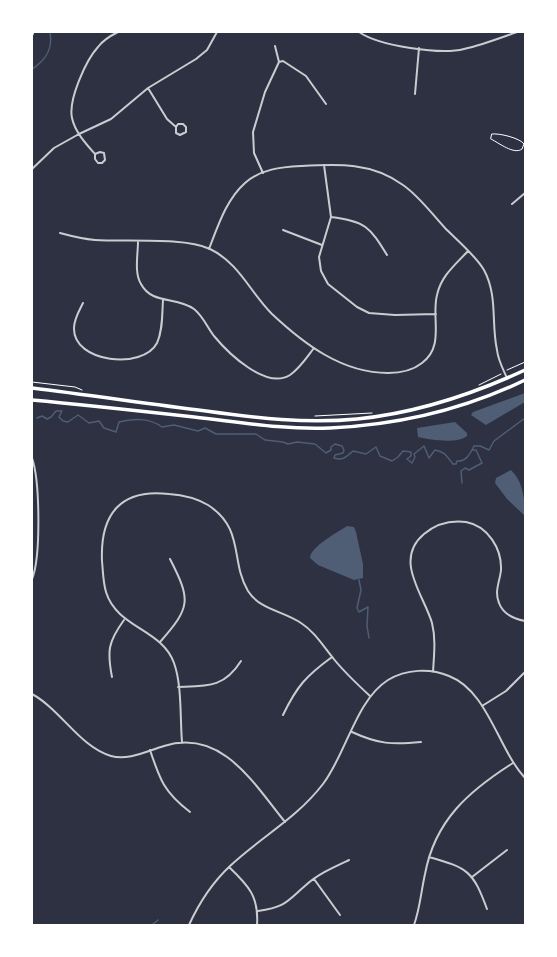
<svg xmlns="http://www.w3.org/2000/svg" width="557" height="957" viewBox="0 0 557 957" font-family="Helvetica,sans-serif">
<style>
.water{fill:#4f5d75}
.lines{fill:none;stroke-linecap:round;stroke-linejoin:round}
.stream{stroke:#4f5d75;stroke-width:1.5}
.path{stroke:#fff;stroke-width:1}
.minor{stroke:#caccd0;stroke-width:2}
.primary{stroke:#fff;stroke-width:3.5}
</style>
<rect width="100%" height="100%" fill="#2d3142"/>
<path class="water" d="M525 393V402L486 425 471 415 473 412Z
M455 422 467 433V436C457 444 431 440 418 437L417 428Z
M511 470C523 481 525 500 525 516L507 499 495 483 496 478Z
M347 526 354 527 356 532 363 564V578L354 580 318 565 310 558C310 547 338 532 347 526Z"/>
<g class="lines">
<path class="stream" d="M32 69C46 60 53 49 50 32
M37 418 42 416 47 419 51 417 56 411H62L59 417 63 421 68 422 78 415 89 423 99 421 104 428 116 432 119 422C133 418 150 418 162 427L174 425 198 431 205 428 216 434H256L265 440 283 442 288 444 297 442 315 444 326 453 331 450V447L335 444 342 446 344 450 343 453 335 455 334 458C343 461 346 457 353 451L366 454 376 447 380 456 392 461 398 457 403 451 411 452V456L407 459 412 463 415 457 414 454 424 446 429 458 435 450C446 452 447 457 453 464H456L457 461C466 462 470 454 474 446H480L489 450 494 441 525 418
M462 483 461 471 465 468 469 470 482 463 476 450H472
M359 580 361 590 357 608 359 612 368 607 367 626 369 638
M152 925 158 920"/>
<path class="path" d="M32 37 34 32
M492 134C499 133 520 138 524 144L522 149C514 155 499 143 491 139Z
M507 370 525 362
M32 382 75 387 82 390
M479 385 501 374
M315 416 372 413"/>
<path class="minor" d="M359 32C379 46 441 55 464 49 482 45 500 38 517 32
M279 62 283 61 306 76 326 104
M148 88 167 119 176 127V133L180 135 186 132V127L183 124H178L176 127
M415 94 419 48
M95 154V159L98 163H102L105 160 104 153 100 152 95 154C86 144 75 132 72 118 68 100 86 60 98 47 103 40 110 36 118 32
M324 165 331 217 319 257 321 271 328 284 357 307 369 313 395 315 436 314
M32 169 54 148 79 134 111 119 148 88 196 59 207 50 217 32
M263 173 254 153 253 132 265 92 279 62 275 46
M512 204 525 193
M331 217C365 221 370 227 387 255
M283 230 322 245
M60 233C71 236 83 239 95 240 126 242 184 237 210 249 239 263 250 292 272 314 304 344 342 373 388 373 400 373 412 371 422 363 445 346 431 318 437 295 441 276 455 265 468 251
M138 242C138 254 134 273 141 284 152 305 177 296 194 309 203 316 207 327 214 336 228 353 266 390 290 375 300 368 307 357 314 348
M209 249C218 226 226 200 245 183 261 169 281 167 301 166 338 164 372 162 403 185 419 196 432 214 445 228 457 240 476 256 484 270 498 296 491 323 497 350 498 360 503 369 507 378
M83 303C79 311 74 319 74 328 73 363 143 370 157 343 163 330 162 314 163 300
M32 458C40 481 41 557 32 579
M160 642C191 607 191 600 170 559
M433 672C434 655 436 639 432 623 424 595 393 560 424 534 437 523 450 520 466 522 488 526 502 549 501 570 500 581 494 591 499 603 503 614 514 619 525 621
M112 677C107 651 108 642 124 620
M178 687C207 686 224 688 241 661
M32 694C61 710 80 747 111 756 128 761 147 751 164 746 222 728 254 784 285 822
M482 706 506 691 525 672
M283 715C297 686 306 676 332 657
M352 732C378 744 392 745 421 742
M182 742C180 718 182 685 174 663 162 629 117 628 106 592 103 582 103 571 102 561 100 515 120 488 169 494 183 495 196 498 208 505 245 529 230 561 248 591 260 610 284 611 301 623 315 632 323 646 333 658 344 672 357 684 370 696
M150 750C160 780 164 792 190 812
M429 857C468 868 473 871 487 909
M229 867C249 886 259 897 257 925
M472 877 507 850
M314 879 340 915
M258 911C286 907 286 902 306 885 318 874 334 867 349 860
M189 925C199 903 213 882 230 866 262 836 295 820 323 784 346 754 356 700 388 680 406 669 430 668 449 676 488 691 498 749 525 778
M414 925C420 908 421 892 425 874 435 820 469 791 513 763"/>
<path class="primary" d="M32 388C90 395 148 404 206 411 256 418 307 424 357 419 417 413 471 395 525 370
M32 400C86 405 140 411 194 417 239 422 284 430 330 428 397 425 465 409 525 380"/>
</g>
<rect width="557" height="957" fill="none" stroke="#ffffff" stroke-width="66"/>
</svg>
